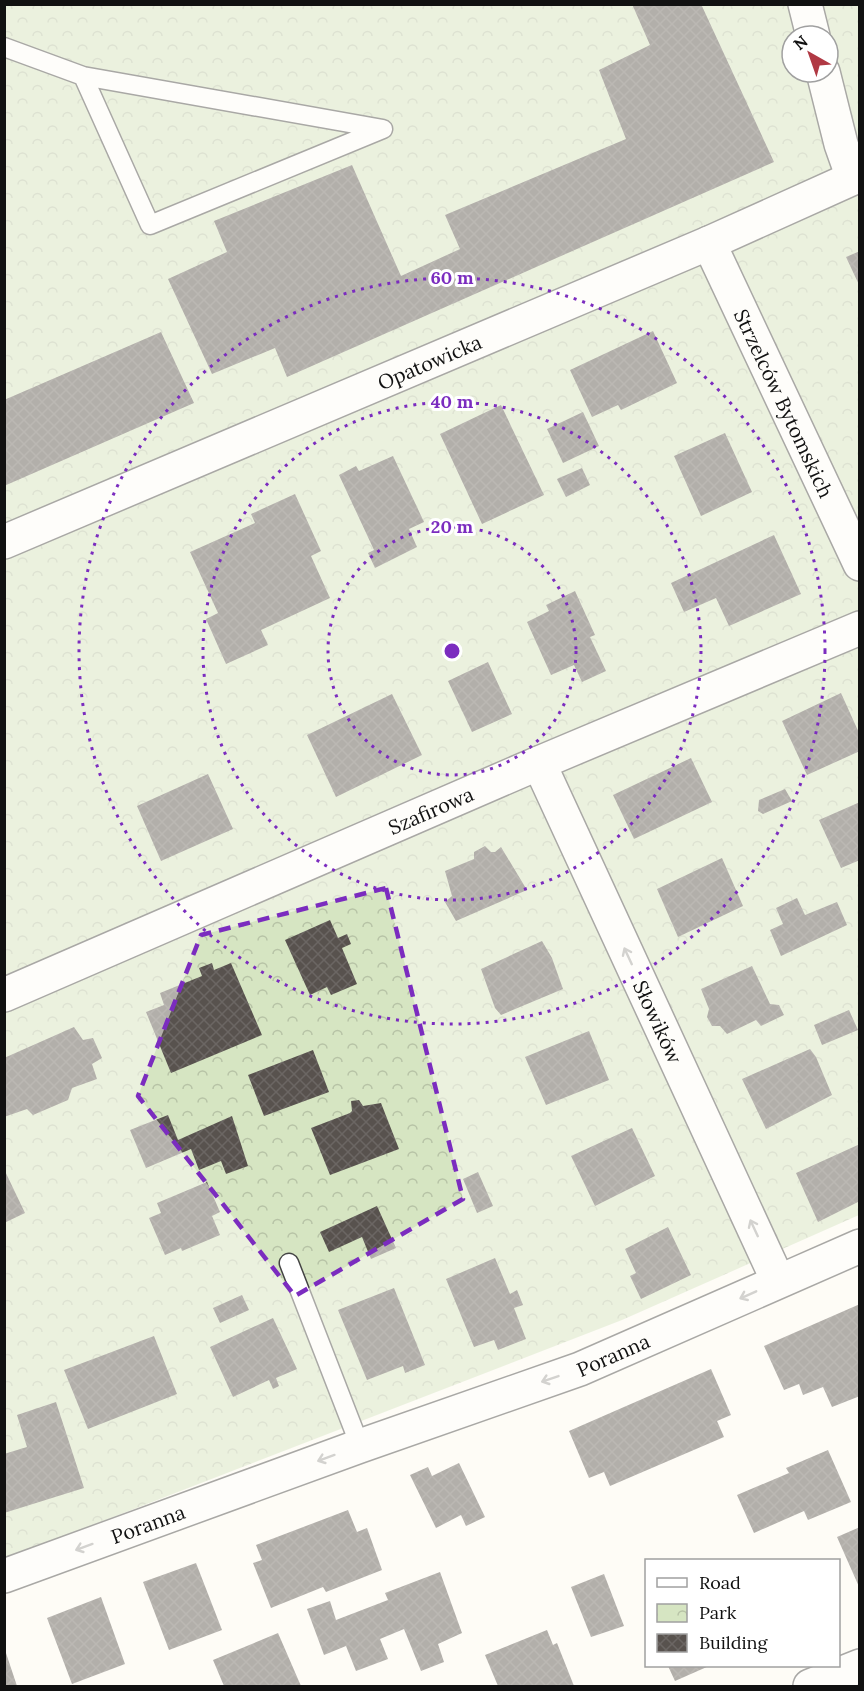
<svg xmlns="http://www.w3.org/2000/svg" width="864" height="1691" viewBox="0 0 864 1691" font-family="Lora,serif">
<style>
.park{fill:url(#park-crowns);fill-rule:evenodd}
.building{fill:url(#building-cross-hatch)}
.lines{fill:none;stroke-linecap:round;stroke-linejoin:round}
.service-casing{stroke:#444;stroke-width:21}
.minor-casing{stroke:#444;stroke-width:36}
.tertiary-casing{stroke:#444;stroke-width:36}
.service{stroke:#fff;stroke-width:18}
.minor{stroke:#fff;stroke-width:33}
.tertiary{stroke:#fff;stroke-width:33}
.oneway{stroke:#a0a0a0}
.marked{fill:none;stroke:#7b2cbf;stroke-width:4.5;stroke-dasharray:12 8;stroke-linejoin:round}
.ring{fill:none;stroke:#7b2cbf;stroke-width:3;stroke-dasharray:3 6}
.labels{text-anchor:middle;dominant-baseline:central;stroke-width:6;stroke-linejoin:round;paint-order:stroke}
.street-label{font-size:20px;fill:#111;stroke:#fff}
.centre{fill:#7b2cbf;stroke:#fff;stroke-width:3}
.ring-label{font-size:18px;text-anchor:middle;font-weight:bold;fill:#7b2cbf;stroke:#fff;stroke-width:6;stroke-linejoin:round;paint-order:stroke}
</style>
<defs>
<pattern id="park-crowns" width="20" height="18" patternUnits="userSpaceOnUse" patternTransform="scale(1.5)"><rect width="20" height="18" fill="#d6e5c2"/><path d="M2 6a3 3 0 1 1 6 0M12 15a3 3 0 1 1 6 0" fill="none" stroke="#b7c3a6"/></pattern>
<pattern id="building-cross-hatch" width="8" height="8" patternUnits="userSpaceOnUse" patternTransform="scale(1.5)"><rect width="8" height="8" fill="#58524e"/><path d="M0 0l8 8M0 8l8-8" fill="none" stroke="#6b6663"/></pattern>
</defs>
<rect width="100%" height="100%" fill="#fefcf6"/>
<path class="park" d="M5 5H859V1215L622 1320 5 1559ZM792 36H828V72H792Z"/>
<path class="building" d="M632 4H701L774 162 287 377 275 348 212 374 168 279 227 252 214 221 352 165 401 276 460 249 445 215 626 139 599 70 650 45Z
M860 251V287L846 257Z
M653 331 677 383 621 410 618 405 592 417 570 370Z
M161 332 194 403 4 486V400Z
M501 405 544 495 482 524 440 434Z
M583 412 599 446 563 463 547 429Z
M725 433 752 492 701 516 674 456Z
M393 456 424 522 409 529 417 547 375 568 368 553 374 550 339 475 356 466 359 471Z
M582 468 590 485 566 497 557 479Z
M295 494 321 551 311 556 330 598 261 630 268 645 226 664 206 619 218 613 190 552 255 523 251 514Z
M774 535 801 594 729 626 716 598 684 612 671 583Z
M575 591 595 635 590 637 606 671 582 682 574 665 551 675 527 622 549 611 546 605Z
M488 662 512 714 472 732 448 681Z
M841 693 860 735V751L807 775 782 721Z
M392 694 422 755 336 797 307 735Z
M691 758 712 802 634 839 613 795Z
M208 774 233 829 161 861 137 806Z
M785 789 792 801 763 814 758 811 759 800Z
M860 802V860L841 868 819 820Z
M485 846 491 852H495L501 847 527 890 456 921 445 902 452 896 445 871 474 859V852Z
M722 858 743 906 678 937 657 889Z
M797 898 805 915 837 902 847 925 781 956 770 930 783 924 776 908Z
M330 920 338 938 347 934 351 944 342 948 357 984 331 995 327 987 310 995 285 940Z
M542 941 552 958 563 989 501 1015 495 1008 481 969Z
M212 963 214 970 231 963 262 1035 171 1073 146 1012 164 1005 160 993 202 976 199 968Z
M752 966 770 1004 779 1005 784 1015 761 1026 756 1020 727 1034 720 1026H712L707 1017 709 1009 701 989Z
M849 1010 858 1030 822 1045 814 1025Z
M74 1027 83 1040 93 1038 102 1058 92 1064 97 1079 72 1088 68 1100 33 1115 27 1109 4 1117V1058Z
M589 1031 609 1080 546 1105 525 1057Z
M810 1049 816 1057 832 1095 766 1129 742 1079Z
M313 1050 329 1092 264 1116 248 1075Z
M359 1100 363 1106 381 1103 399 1149 330 1175 311 1128 350 1113 352 1111 351 1101Z
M168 1115 178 1140 232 1116 248 1166 226 1174 221 1161 199 1170 191 1149 146 1168 130 1130Z
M632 1128 655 1176 595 1206 571 1156Z
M860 1144V1201L818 1222 796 1173Z
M4 1169 25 1213 4 1223Z
M478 1172 493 1206 477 1213 463 1179Z
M207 1182 220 1212 212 1216 220 1235 182 1251 181 1248 165 1255 149 1218 161 1213 157 1203Z
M377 1206 396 1248 371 1259 362 1237 329 1252 320 1232Z
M668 1227 691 1275 641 1299 630 1276 636 1273 625 1249Z
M495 1258 510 1294 517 1290 523 1305 514 1308 526 1339 498 1350 494 1340 474 1347 446 1279Z
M394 1288 425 1365 405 1373 403 1366 367 1380 338 1310Z
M242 1295 249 1310 220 1323 213 1308Z
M860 1304V1396L832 1407 823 1387 803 1395 799 1384 784 1390 764 1346Z
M273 1318 297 1369 276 1378 279 1386 273 1389 269 1380 233 1397 210 1347Z
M154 1336 177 1394 88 1429 64 1370Z
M711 1369 731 1415 717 1421 724 1437 610 1486 604 1472 589 1478 569 1431Z
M56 1402 84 1488 4 1513V1454L27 1447 17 1415Z
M828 1450 851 1502 808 1520 804 1511 754 1533 737 1495 789 1473 786 1468Z
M459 1463 485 1517 466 1526 461 1515 436 1528 410 1475 428 1467 432 1476Z
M348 1510 357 1532 367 1528 382 1570 326 1592 323 1587 271 1608 253 1563 262 1560 256 1545Z
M860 1527V1589L837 1537Z
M196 1563 222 1630 169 1650 143 1582Z
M440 1572 462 1633 438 1644 444 1662 421 1671 404 1629 380 1639 388 1659 356 1671 346 1646 324 1655 307 1609 330 1601 336 1620 388 1600 385 1593Z
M604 1574 624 1626 591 1637 571 1587Z
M101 1597 125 1664 72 1684 47 1618Z
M547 1630 553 1645 557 1643 574 1686H498L485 1655Z
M278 1633 301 1686H224L213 1660Z
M4 1650H5L17 1686H4Z
M668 1666H709L675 1681Z"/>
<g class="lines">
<g class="service-casing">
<path id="service" d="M4 47 83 76 383 129 150 225 83 76
M289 1263 360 1446"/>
</g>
<g class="minor-casing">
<g id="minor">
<path d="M805 4 813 36"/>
<path d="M823 72 841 144 853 178"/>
<path id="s1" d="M709 243 860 564"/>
<path id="s2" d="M539 763 778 1281"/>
<path id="s3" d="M4 995 539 763 860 628"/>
<path id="s4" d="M4 1576 360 1446 580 1369 860 1246"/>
<path d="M810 1686 860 1666"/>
</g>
</g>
<g class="tertiary-casing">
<g id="tertiary">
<path id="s5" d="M4 542 709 243 860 175"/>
</g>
</g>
<use href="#service" class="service"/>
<use href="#minor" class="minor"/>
<use href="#tertiary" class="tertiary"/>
</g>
<defs><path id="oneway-shaft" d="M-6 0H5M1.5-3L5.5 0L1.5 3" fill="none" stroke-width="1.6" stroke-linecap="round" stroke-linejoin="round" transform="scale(1.5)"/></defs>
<g class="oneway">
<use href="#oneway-shaft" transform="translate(628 956) rotate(-115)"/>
<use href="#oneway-shaft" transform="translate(754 1228) rotate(-115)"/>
<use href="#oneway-shaft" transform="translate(748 1295) rotate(156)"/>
<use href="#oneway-shaft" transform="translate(550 1379) rotate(161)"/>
<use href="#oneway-shaft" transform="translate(326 1458) rotate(160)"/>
<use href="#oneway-shaft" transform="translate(84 1547) rotate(160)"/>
</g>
<path d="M0 0H864V1691H0ZM386 888 463 1199 295 1296 138 1096 201 935Z" fill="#fefcf6" fill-opacity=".55" fill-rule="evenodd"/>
<path class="marked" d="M386 888 463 1199 295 1296 138 1096 201 935Z"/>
<g class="ring">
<circle cx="452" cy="651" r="124"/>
<circle cx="452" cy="651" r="249"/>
<circle cx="452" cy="651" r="373"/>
</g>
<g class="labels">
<g class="street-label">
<text stroke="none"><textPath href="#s5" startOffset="462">Opatowicka</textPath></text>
<text stroke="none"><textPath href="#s1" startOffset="177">Strzelców Bytomskich</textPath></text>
<text stroke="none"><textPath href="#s3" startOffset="465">Szafirowa</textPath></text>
<text stroke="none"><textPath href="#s2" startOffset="285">Słowików</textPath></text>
<text stroke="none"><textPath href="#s4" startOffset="648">Poranna</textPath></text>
<text stroke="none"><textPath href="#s4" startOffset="153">Poranna</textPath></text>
</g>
</g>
<circle cx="452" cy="651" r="9" class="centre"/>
<g class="ring-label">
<text x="452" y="284">60 m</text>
<text x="452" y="408">40 m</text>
<text x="452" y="533">20 m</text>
</g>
<rect width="864" height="1691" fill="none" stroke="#111111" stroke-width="12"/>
<rect x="645" y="1559" width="195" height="108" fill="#ffffff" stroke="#a0a0a0" stroke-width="1.5"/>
<rect x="657" y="1578" width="30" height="9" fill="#ffffff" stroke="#a0a0a0" stroke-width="1.5"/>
<text x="699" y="1589" font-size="18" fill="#111111">Road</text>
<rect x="657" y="1604" width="30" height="18" fill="url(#park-crowns)" stroke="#a0a0a0" stroke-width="1.5"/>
<text x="699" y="1619" font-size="18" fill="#111111">Park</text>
<rect x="657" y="1634" width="30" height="18" fill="url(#building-cross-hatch)" stroke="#a0a0a0" stroke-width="1.5"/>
<text x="699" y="1649" font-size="18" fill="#111111">Building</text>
<g transform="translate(810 54) rotate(320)"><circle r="28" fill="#ffffff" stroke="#a0a0a0" stroke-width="1.5"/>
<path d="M0-4.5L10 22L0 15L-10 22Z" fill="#b03944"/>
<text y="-9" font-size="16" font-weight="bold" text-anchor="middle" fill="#111111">N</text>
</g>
</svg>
